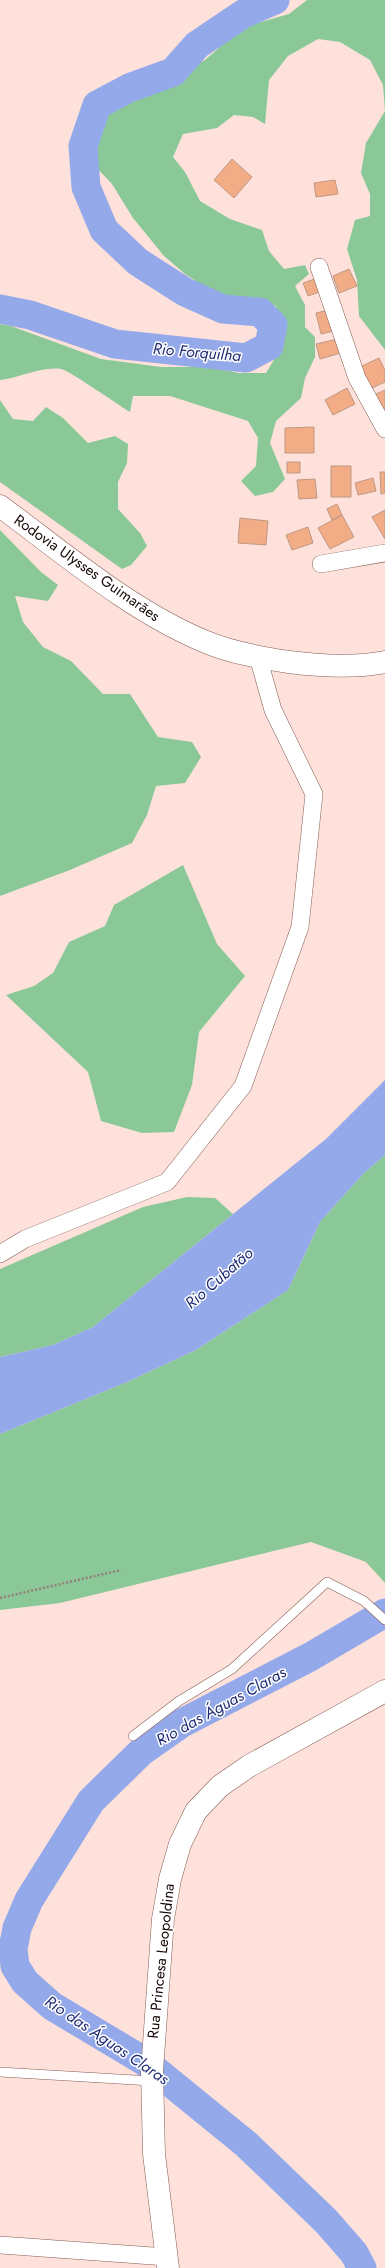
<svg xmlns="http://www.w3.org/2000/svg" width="385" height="2268" viewBox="0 0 385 2268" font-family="Jost,sans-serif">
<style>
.green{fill:#8ac997}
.water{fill:#94a9ea}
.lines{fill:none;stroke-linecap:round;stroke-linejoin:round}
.river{stroke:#94a9ea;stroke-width:29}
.building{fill:#f2ad86;stroke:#bf9883}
.service-casing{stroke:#865d55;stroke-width:10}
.minor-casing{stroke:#865d55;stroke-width:18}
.tertiary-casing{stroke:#865d55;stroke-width:23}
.trunk-casing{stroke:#865d55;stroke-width:23}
.path{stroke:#957e7a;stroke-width:2.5;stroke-dasharray:2 2;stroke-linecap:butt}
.service{stroke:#fff;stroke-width:9}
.minor{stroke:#fff;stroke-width:17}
.tertiary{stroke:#fff;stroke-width:22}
.trunk{stroke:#fff;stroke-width:22}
.labels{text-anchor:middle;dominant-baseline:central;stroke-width:3;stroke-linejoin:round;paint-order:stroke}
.street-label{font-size:15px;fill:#170806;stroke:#fff}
.water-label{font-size:16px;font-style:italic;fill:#202c77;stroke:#fff}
</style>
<rect width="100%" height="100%" fill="#fee1db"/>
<path class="green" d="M307 0H385V350L359 316 357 280 347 249 355 220 370 216V194L361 173 366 143 385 111 383 85 370 60 340 42 318 39 288 56 269 80 265 124 253 117 234 115 217 128 183 134 173 157 185 172 200 201 230 219 262 230 269 251 284 269 305 265 309 274 295 286 305 305V327L315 337V357L305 378 301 398 276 421 270 443 285 479 273 492 255 496 241 481 256 466 258 438 248 421 170 396H133L130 412C120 406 67 369 61 369 41 366 20 378 0 380V324L11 326 101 359 161 367H211L239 373H266L278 353 280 329 276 306 216 294 185 274 164 256 133 218 112 184 93 164 90 140 100 120 128 94 170 79 205 60 243 27 289 14Z
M0 400 13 419 33 421 46 407 63 418 88 443 115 436 128 444 127 463 118 482V509L140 533 147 546 131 565 122 569 0 482Z
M0 530 41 572 58 585 48 601 15 596 23 622 43 647 71 661 103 694H130L158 737 192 742 201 757 185 783 156 786 147 815 132 843 70 870 0 896Z
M183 865 217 944 245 976 199 1032 192 1085 174 1132 142 1133 101 1121 88 1072 6 995 34 986 53 973 69 942 105 926 114 905Z
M385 1155V1583L366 1562 311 1542 60 1603 0 1610V1434L127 1382 196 1350 288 1290 320 1222 364 1173Z
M187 1197 215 1198 233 1214 93 1327 53 1345 0 1357V1269L143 1207Z"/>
<path class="water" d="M385 1080V1155L364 1173 320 1222 288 1290 196 1350 127 1382 0 1434V1357L53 1345 93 1327 326 1139Z"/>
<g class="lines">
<path class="river" d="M0 309 30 315 115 344 246 358 269 346 273 325 260 312 223 309 185 292 138 262 104 230 86 187 83 146 97 105 129 88 173 72 197 45 243 14 275 0
M362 2268 354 2253 326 2221 246 2144 144 2061 52 2006 25 1982 15 1966 13 1949 17 1928 29 1900 91 1801 142 1751 182 1723 310 1657 385 1613"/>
</g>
<path class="building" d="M232 159 252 177 234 198 214 180Z
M335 180 338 194 316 197 314 183Z
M349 269 357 286 339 293 333 276Z
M318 278 322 291 308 296 303 283Z
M329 310 334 331 321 334 316 313Z
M338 339 341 353 320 359 316 344Z
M379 358 385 370V382L370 389 360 367Z
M347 388 355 404 333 415 325 400Z
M385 390V417L374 395Z
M314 427V453H285V428Z
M287 462H300V473H287Z
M331 466H351V497H331Z
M380 472H385V493L381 494Z
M373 478 376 491 358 495 355 483Z
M315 479 317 498 299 499 297 480Z
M337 504 342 515 332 520 327 509Z
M385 510V539L372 517Z
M342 515 354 537 330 549 318 528Z
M240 518 268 521 266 545 238 543Z
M308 527 313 543 292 550 286 535Z"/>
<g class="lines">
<g class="service-casing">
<path id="service" d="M133 1736 179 1701 232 1669 327 1582 364 1601 385 1620
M0 2072 152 2081"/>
</g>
<g class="minor-casing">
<path id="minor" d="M319 267 357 378 385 429
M321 564 385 553
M0 1254 25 1239 167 1182 243 1086 300 927 314 794 273 710 258 657
M0 2245 167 2257"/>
</g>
<g class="tertiary-casing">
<path id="tertiary" d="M168 2268 154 2154 152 2071 163 1919 170 1879 180 1844 196 1811 220 1786 249 1766 385 1691"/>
</g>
<g class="trunk-casing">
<path id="trunk" d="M0 506C65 554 131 611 206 642 232 653 262 658 289 662 320 666 354 668 385 662"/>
</g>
<path class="path" d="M0 1598 121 1570"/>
<use href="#service" class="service"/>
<use href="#minor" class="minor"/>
<use href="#tertiary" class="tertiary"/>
<use href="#trunk" class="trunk"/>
</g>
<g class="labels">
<g class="street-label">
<text transform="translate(87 568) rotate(35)">Rodovia Ulysses Guimarães</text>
<text transform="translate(161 1961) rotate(-84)">Rua Princesa Leopoldina</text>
</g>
<g class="water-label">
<text transform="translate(197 352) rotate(5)">Rio Forquilha</text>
<text transform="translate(219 1278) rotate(-41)">Rio Cubatão</text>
<text transform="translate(221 1706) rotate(-29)">Rio das Águas Claras</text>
<text transform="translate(107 2040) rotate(34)">Rio das Águas Claras</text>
</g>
</g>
</svg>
